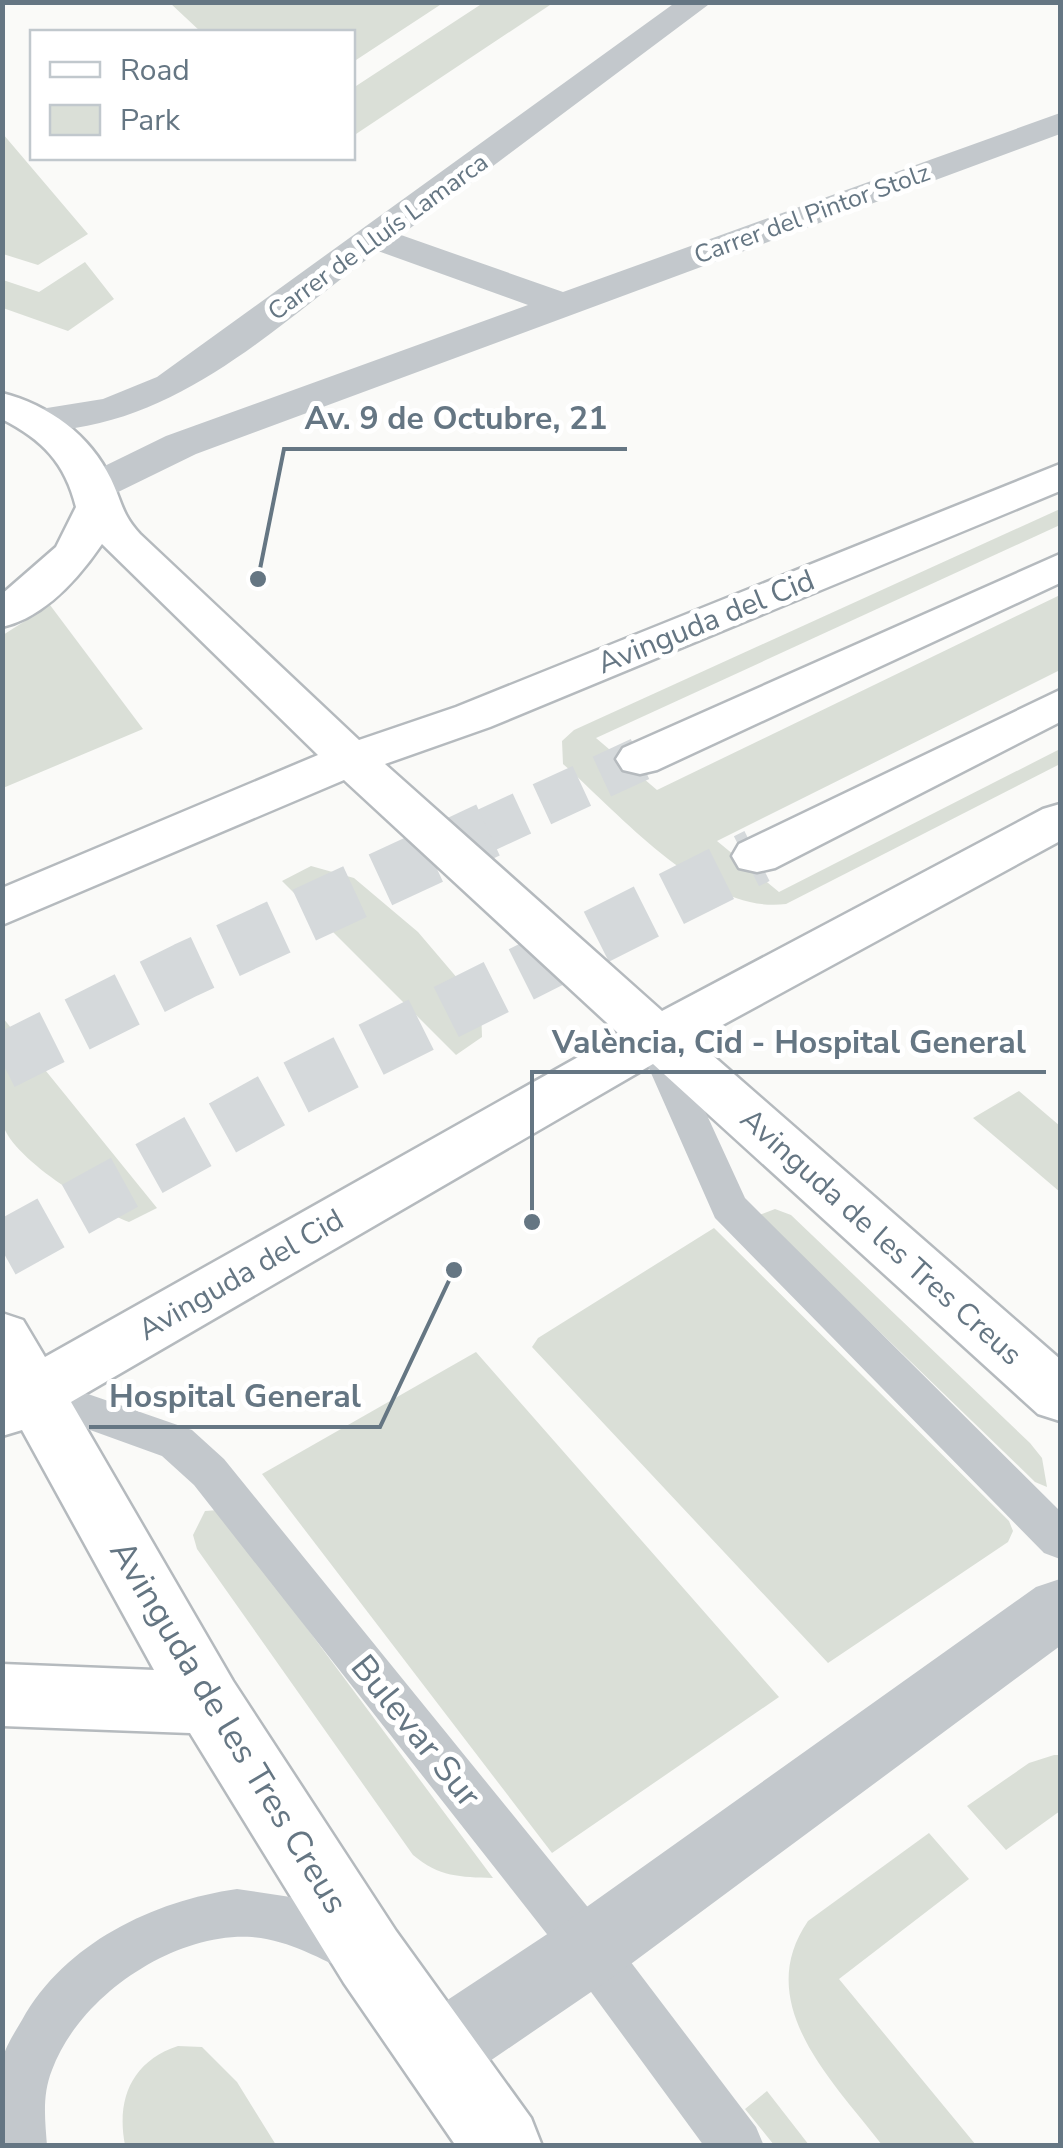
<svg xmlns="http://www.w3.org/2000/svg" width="1063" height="2148" viewBox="0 0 1063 2148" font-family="'Nunito Sans',sans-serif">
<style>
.green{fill:#dadfd7}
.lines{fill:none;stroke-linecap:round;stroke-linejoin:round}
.primary-tunnel-far1{stroke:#d5d9db;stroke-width:44;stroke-dasharray:44 22;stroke-linecap:butt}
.primary-tunnel{stroke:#d5d9db;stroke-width:56;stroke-dasharray:56 28;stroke-linecap:butt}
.primary-casing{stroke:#b5babe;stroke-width:5}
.service{fill:#c3c8cc;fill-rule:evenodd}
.minor{fill:#c3c8cc;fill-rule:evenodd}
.primary{fill:#fff;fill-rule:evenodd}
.labels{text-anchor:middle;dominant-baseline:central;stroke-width:10;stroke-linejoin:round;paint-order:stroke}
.far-street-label{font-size:25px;fill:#657683;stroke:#fff}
.street-label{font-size:30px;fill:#657683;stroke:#fff}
.near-street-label{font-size:35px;fill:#657683;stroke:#fff}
.leader{fill:none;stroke:#657683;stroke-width:4}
.callout-dot{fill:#657683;stroke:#fff;stroke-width:4}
.callout-label{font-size:32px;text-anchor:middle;font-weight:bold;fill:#657683;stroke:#fff;stroke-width:10;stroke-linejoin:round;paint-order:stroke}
</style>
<rect width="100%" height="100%" fill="#fafaf8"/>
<path class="green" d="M170 3H443L353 62 352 32H201Z
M483 3H553L353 136V88Z
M3 134 88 234 38 265 3 254Z
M85 262 114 299 68 331 3 308V280L39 292Z
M1060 509V525L596 738 657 790 1060 595V670L717 841 779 892 1060 749V764L786 904C705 915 619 813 563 764L562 741 574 730Z
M50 605 143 729 3 788V635Z
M311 866 354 878 418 932 481 1006 482 1037 456 1055 282 881Z
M3 1018 157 1208 129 1222C97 1210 8 1157 2 1121 0 1089 2 1051 3 1018Z
M1019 1091 1060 1126V1192L973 1118Z
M775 1209 791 1215 1030 1443 1042 1458 1047 1487 1035 1482 759 1215Z
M714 1228 1009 1521 1013 1531 1008 1542 828 1663 532 1347 538 1338Z
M476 1352 779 1697 552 1853 262 1474Z
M219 1510 493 1878C460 1877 439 1877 413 1855L197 1549 193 1535 205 1511Z
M1054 1755H1060V1811L1006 1850 967 1806 1029 1763Z
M929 1833 969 1879 839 1979 976 2145H882C833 2081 751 2004 808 1921Z
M178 2046 202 2047 237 2082 276 2145H125C116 2099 132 2061 178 2046Z
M767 2091 809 2145H774L745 2109Z"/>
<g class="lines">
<path class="primary-tunnel-far1" d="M482 832 640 759"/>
<path class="primary-tunnel" d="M2 1062 186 970 488 830
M2 1250 291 1090 757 856"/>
<g class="primary-casing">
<path id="primary" d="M2 393C49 405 90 435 111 479 122 502 121 513 140 534L359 740 456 707 1060 464V491L490 727 385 764 662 1011 1043 809 1060 804V841L695 1040 1060 1359V1421L1038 1414 653 1064 71 1402 233 1681 396 1931 531 2118 542 2146H456L344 1983 190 1733 2 1726V1664L154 1670 22 1430 2 1436V1313L23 1320 45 1357 619 1034 344 780 2 925V888L318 755 102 544C78 579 45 617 2 627V594L56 547 76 507C65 463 43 440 2 419Z
M1060 554V583L657 770 640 774 623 770 616 759 623 748Z
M1060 690V722L775 868 757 872 739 868 732 856 739 844Z"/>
</g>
<path class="service" d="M654 1026 667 1030 672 1039 745 1198 1060 1511V1559L1044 1553 715 1218 636 1039 641 1030Z
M36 1376 192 1430 224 1459 608 1932 756 2127 764 2146H704L572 1966 194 1485 162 1456 21 1405 15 1393 21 1381Z
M237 1889 297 1898 371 1931 378 1948 371 1965 353 1973C319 1959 290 1940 252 1937 174 1932 79 1996 52 2070 42 2095 45 2119 47 2146H2C2 2118 0 2088 2 2061 5 2047 15 2032 22 2020 65 1943 153 1901 237 1889Z"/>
<path class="minor" d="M676 2H712L401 235 563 292 1060 113V134L196 454 110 496 95 500 80 496 74 487 80 478 166 436 528 305 378 251C284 320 193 410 75 428 56 430 40 434 22 430L16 421 22 412 103 399 157 377Z
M1060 1579V1646L616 1975 465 2078 438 2089 411 2078 400 2051 411 2024 564 1923 1036 1587Z"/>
<use href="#primary" class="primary"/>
</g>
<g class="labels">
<g class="far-street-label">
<text transform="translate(812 214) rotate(-20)">Carrer del Pintor Stolz</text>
<text transform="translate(378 237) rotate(-36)">Carrer de Lluís Lamarca</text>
</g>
<g class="street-label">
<text transform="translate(706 622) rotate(-22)">Avinguda del Cid</text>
<text transform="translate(881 1237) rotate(42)">Avinguda de les Tres Creus</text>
<text transform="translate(241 1275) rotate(-30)">Avinguda del Cid</text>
</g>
<g class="near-street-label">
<text transform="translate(229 1727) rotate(59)">Avinguda de les Tres Creus</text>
<text transform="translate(416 1731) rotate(51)">Bulevar Sur</text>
</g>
</g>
<path class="leader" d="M258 579L284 449H627M532 1222L532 1072H1046M454 1270L380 1427H89"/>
<g class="callout-dot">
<circle cx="258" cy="579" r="10"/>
<circle cx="532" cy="1222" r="10"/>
<circle cx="454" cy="1270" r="10"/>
</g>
<g class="callout-label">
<text x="456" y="429">Av. 9 de Octubre, 21</text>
<text x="789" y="1053">València, Cid - Hospital General</text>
<text x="235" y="1407">Hospital General</text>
</g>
<rect width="1063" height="2148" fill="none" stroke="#657683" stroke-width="10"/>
<rect x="30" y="30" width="325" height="130" fill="#ffffff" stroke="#c1c8cd" stroke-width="2.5"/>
<rect x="50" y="62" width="50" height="15" fill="#ffffff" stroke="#c1c8cd" stroke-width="2.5"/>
<text x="120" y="80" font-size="30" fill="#657683">Road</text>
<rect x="50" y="105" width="50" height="30" fill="#dadfd7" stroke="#c1c8cd" stroke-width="2.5"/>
<text x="120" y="130" font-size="30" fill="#657683">Park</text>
</svg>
